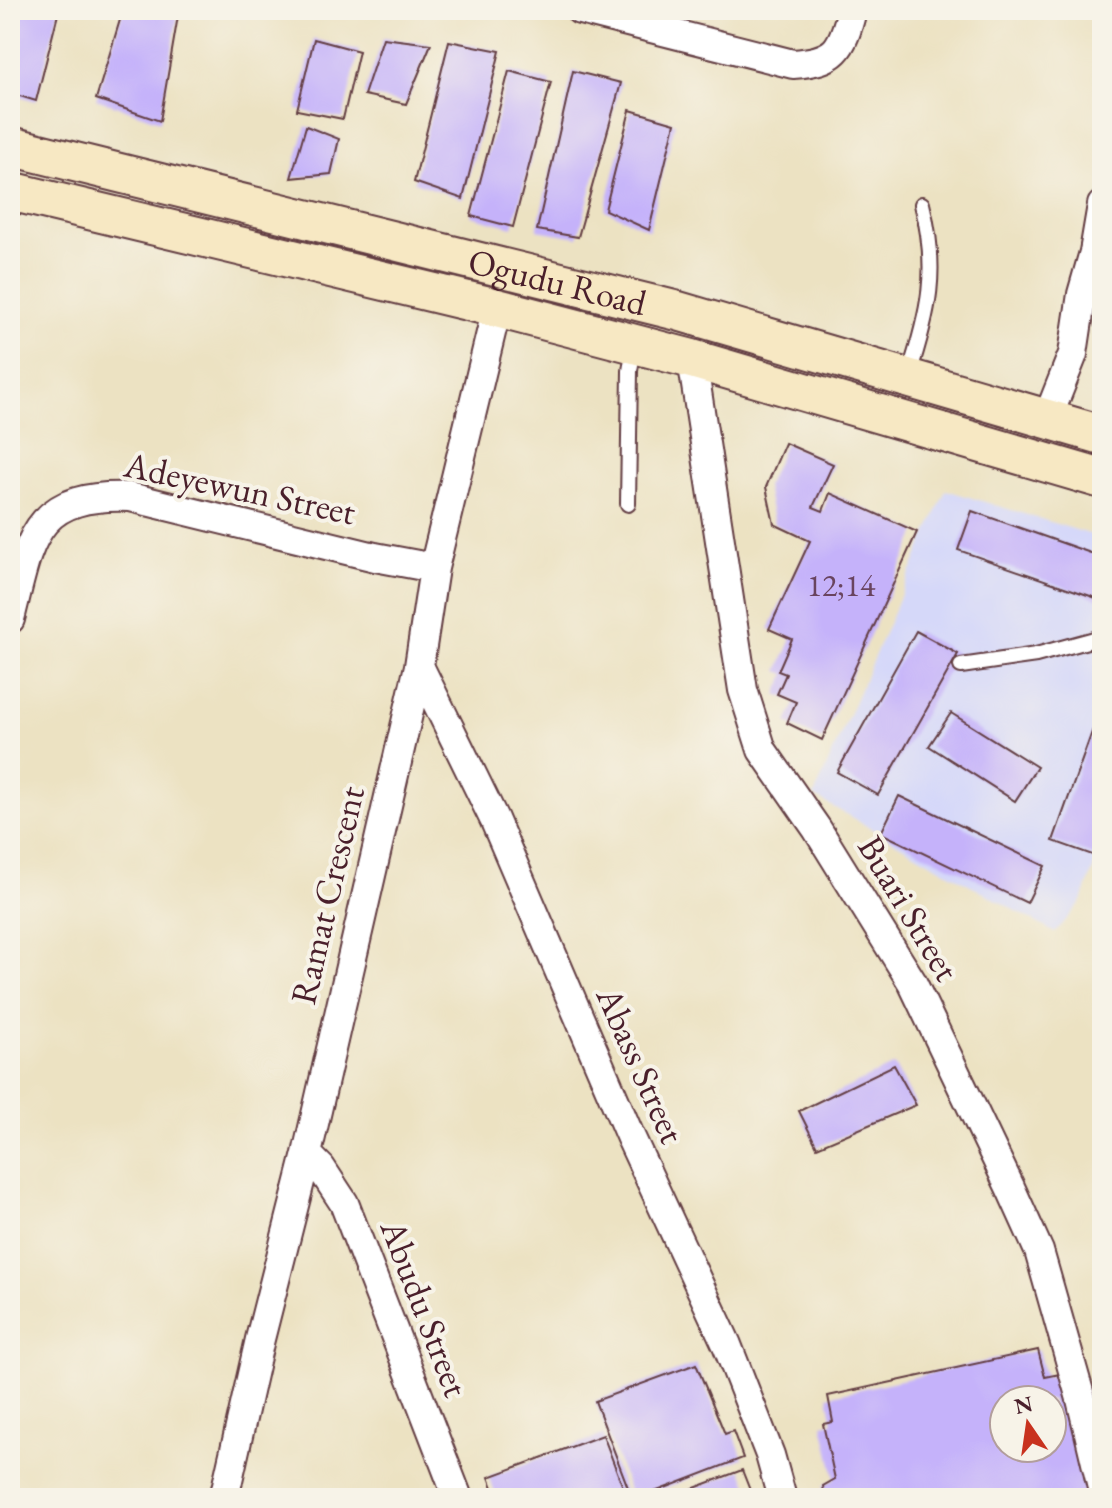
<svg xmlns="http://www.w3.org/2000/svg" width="1112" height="1508" viewBox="0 0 1112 1508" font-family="'EB Garamond',serif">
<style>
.built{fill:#d5d8f9}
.building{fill:#c5b2fa;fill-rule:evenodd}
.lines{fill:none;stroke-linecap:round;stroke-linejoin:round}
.service-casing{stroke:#623c42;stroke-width:18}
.minor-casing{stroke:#623c42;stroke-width:32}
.secondary-casing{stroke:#623c42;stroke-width:42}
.service{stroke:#fff;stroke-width:14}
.minor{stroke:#fff;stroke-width:28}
.secondary{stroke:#f7e8c3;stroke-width:38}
.labels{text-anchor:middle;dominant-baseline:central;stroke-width:8;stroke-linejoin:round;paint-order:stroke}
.number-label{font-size:32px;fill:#69445f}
.street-label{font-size:36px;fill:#4a1f2b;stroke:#f7f3e8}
</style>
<rect width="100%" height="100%" fill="#f7f3e8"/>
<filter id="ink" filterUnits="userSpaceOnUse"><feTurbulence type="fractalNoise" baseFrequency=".0125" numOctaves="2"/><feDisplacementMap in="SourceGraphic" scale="16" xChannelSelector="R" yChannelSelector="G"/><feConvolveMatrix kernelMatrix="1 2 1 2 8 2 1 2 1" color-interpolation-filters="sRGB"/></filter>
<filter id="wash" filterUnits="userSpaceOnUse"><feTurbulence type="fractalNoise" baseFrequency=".006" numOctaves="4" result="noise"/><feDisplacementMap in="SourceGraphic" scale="32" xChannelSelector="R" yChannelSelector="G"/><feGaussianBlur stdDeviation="1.8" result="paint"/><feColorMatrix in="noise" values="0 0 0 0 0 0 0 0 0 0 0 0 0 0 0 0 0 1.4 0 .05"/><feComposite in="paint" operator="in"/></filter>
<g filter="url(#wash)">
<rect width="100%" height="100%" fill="#ece2c2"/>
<path class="built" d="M946 490 1102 538V844L1082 901 1055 933 814 796Z"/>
<g id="blocks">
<path class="building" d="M10 10H59L36 101 10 93Z
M123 10H179L160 121 96 99Z
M383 38 431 44 406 104 364 95Z
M314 39 359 51 343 119 297 110Z
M449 41 500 51 463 199 414 182Z
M509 71 551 82 513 227 471 216Z
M573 71 621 83 578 237 537 230Z
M630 110 675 123 649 230 605 210Z
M306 126 339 139 331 174 291 178Z
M785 443 833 464 813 507 823 511 830 493 917 532 822 740 787 723 796 702 777 694 786 674 778 671 792 639 769 629 810 541 774 524 766 487Z
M972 511 1102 557V600L958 550Z
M916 631 958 654 878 795 837 772Z
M1102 704V844L1098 857 1053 841Z
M951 713 1037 767 1015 801 929 746Z
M899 796 1045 866 1027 903 881 833Z
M894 1065 916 1105 817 1147 799 1111Z
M1038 1350 1045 1377 1060 1374 1091 1498H825L823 1486 835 1479 823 1424 833 1422 828 1396ZM1004 1400H1052V1448H1004Z
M696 1364 725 1434 733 1431 743 1458 639 1498H632L595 1401Z
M603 1435 627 1498H497L489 1477Z
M742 1470 753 1498H668Z"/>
</g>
</g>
<g filter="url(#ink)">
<use href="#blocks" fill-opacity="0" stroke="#623c42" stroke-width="2"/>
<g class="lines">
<g class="service-casing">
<path id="service" d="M908 377C929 312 939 271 922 204
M628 504 630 371 634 345
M961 666 1036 655 1102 637"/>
</g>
<g class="minor-casing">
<path id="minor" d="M580 10 793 64C836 61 842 50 852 10
M692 359 743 690 762 750 817 829 912 982 1010 1187 1039 1251 1081 1399 1102 1488
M1048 417 1073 354 1082 294 1094 252 1102 205
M10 619C30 540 32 493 130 497L375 557 434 568
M419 666 494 819 630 1136 727 1345 770 1455 782 1498
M307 1154 321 1168 344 1203 458 1498
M224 1498 260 1339 307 1154 419 666 434 568 497 308"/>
</g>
<g class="secondary-casing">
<g id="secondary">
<path id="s1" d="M10 146 678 311 1102 435"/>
<path d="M10 191 497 308 692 359 1102 479"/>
</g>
</g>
<use href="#service" class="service"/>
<use href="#minor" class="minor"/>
<use href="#secondary" class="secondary"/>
</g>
</g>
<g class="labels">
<g class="number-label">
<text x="841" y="585">12;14</text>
</g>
<g class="street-label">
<text stroke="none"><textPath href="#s1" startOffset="564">Ogudu Road</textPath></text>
<text transform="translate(240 488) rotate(12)">Adeyewun Street</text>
<text transform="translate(327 895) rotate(-77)">Ramat Crescent</text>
<text transform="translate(909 908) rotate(59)">Buari Street</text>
<text transform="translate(641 1065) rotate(66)">Abass Street</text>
<text transform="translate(425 1308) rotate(69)">Abudu Street</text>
</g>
</g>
<rect width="1112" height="1508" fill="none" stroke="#f7f3e8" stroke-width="40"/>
<g transform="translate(1028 1424) rotate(347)"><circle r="38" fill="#f7f3e8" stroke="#b29e9c" stroke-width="2"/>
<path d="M0-6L14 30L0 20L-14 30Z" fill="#c8321e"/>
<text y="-12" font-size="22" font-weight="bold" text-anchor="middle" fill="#4a1f2b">N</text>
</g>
</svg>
